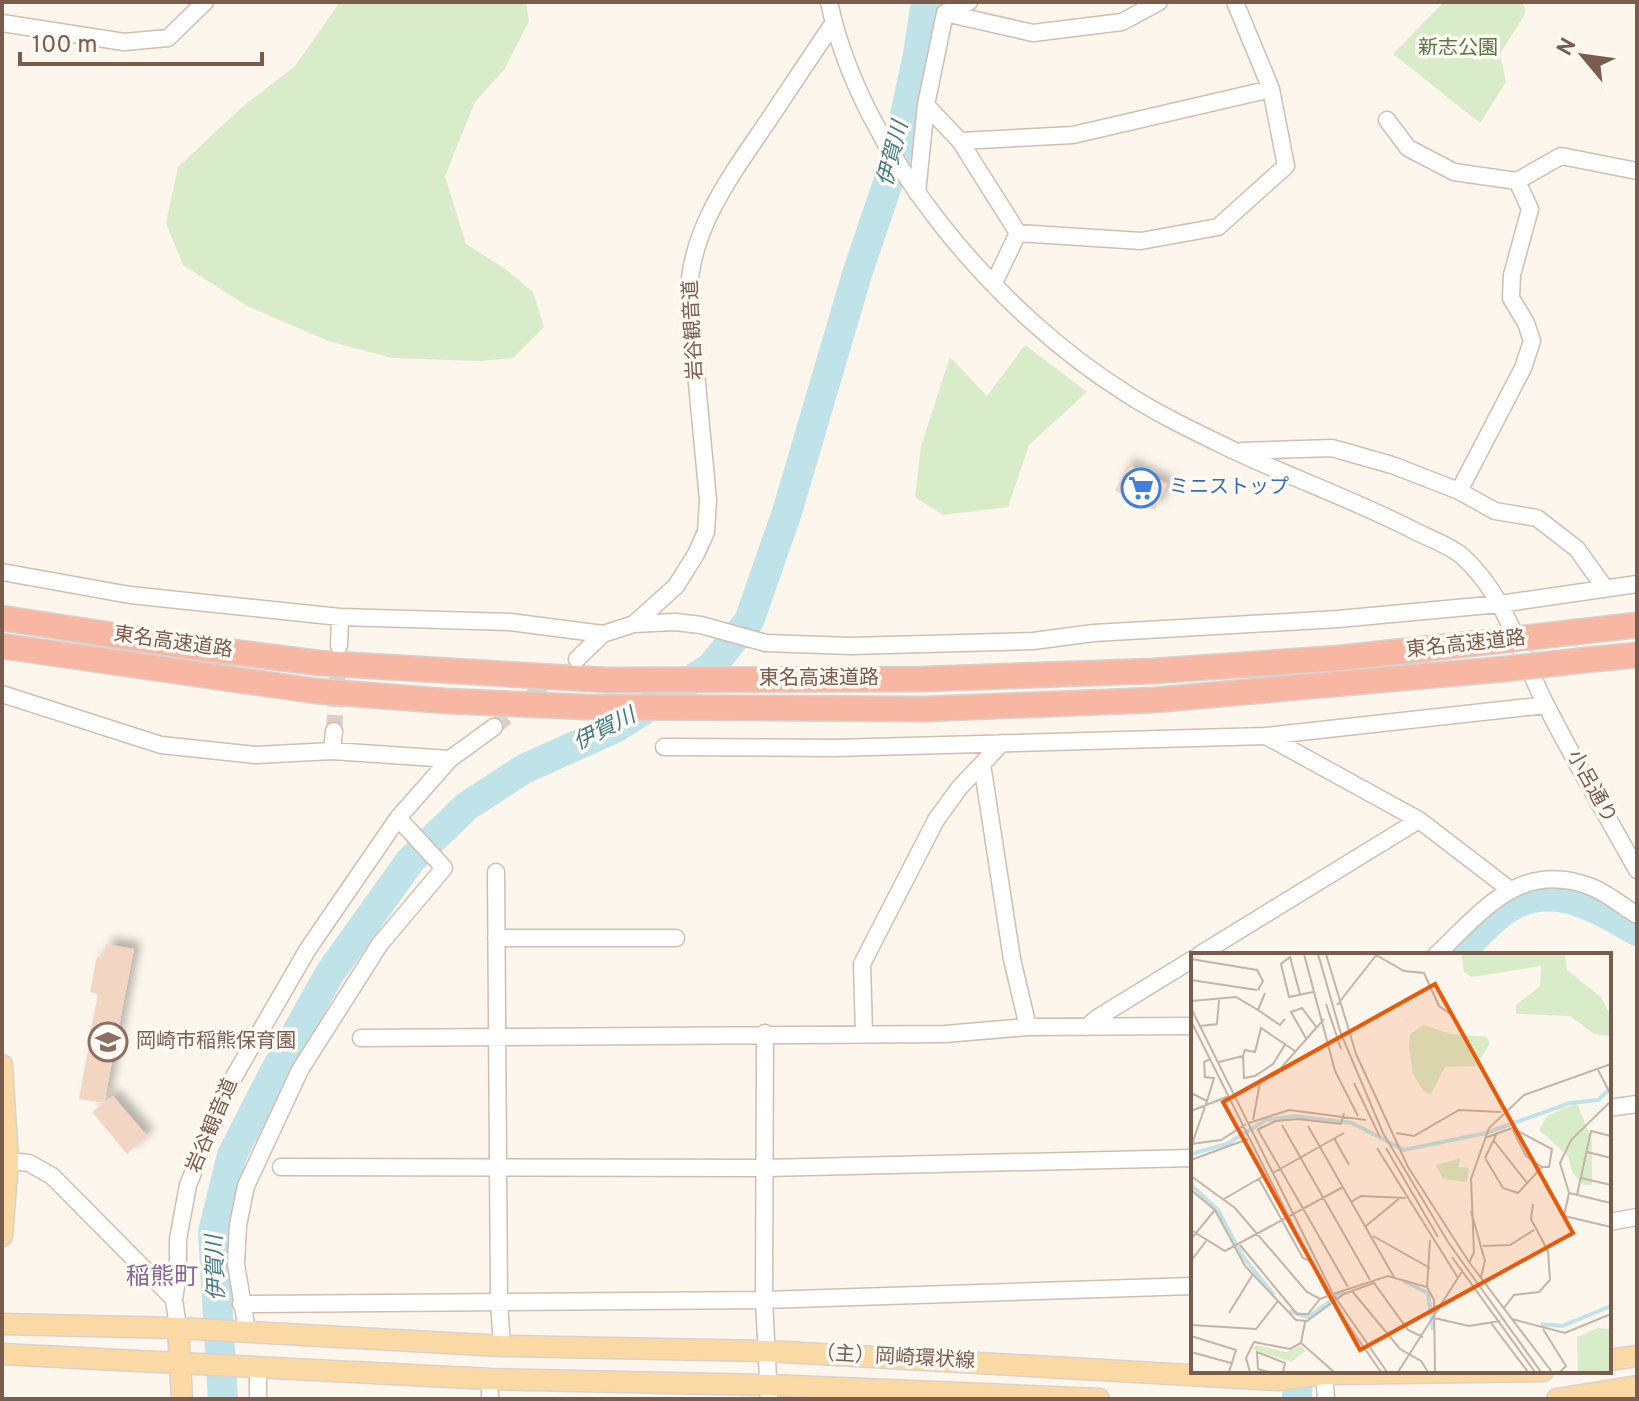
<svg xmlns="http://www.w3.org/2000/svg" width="1639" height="1401" viewBox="0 0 1639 1401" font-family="Overpass,'Noto Sans JP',sans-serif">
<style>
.green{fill:#d8ecc9}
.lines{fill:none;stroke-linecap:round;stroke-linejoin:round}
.river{stroke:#bfe3e8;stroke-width:30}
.building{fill:#f3d5c3;filter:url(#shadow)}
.minor-tunnel{stroke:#dcd0c4;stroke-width:16;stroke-dasharray:16 8;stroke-linecap:butt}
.minor-casing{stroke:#d1beb0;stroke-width:19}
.major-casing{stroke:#dad1cd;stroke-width:23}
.highway-casing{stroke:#dad1cd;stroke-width:27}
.minor{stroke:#fff;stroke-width:16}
.major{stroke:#fbd9a5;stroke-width:20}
.highway{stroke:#f7b7a3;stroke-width:24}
.highway-bridge-casing{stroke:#dad1cd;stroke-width:27;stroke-linecap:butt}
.highway-bridge{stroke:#f7b7a3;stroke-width:24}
.labels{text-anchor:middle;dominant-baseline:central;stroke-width:7;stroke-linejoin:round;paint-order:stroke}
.park-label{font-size:20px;fill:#537a41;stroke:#fffaf3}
.street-label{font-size:20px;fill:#7a5c4d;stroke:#fffaf3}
.shop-label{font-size:20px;fill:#366cbe;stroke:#fffaf3;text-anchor:start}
.education-label{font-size:20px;fill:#785e54;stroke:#fffaf3;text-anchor:start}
.water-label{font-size:22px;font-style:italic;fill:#437c86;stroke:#fffaf3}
.quarter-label{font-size:24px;fill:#846695;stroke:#fffaf3}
.inset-river{fill:none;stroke:#bfe3e8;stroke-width:4}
.inset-road{fill:none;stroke:#c5b3a7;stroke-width:2}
.view{fill:#e8590c;fill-opacity:0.15;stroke:#e8590c;stroke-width:4}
.inset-edge{fill:none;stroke:#7a5c4d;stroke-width:4}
</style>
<defs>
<filter id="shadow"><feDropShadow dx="7" dy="-7" stdDeviation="4" flood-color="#0004"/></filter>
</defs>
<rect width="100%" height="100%" fill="#fdf6ec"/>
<path class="green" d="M340 2H526L529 21 504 70 475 102 445 176 466 244 504 268 533 292 544 327 513 358 479 361 392 358 328 341 247 306 183 265 166 223 178 167 241 108 295 66Z
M1444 2H1519L1525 6V14L1500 54 1506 82 1480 123 1393 54Z
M1025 345 1087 392 1029 445 1008 507 943 515 915 497 921 446 950 357 987 396Z"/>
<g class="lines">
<path class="river" d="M1457 955C1473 940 1490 919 1508 908 1554 880 1597 909 1637 931
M223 1399 213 1232 232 1155 274 1073 330 973 410 861 467 806 524 769 615 728 710 668 749 621 787 512 857 274 895 162 918 54 926 2
M1297 1399 1298 1371"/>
</g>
<path class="building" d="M1127 465 1167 484 1155 510 1115 491Z
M106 944 134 949 104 1103 79 1099 89 1046 107 1049 109 1038 90 1034 98 994 90 992 97 957 103 958Z
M113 1096 147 1136 127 1154 92 1112Z"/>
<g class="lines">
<path class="minor-tunnel" d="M494 727 558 675
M334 731 339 656"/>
<g class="minor-casing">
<path id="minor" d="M829 2C861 154 997 313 1127 394 1161 416 1200 434 1237 452 1295 479 1356 501 1413 530 1428 538 1449 545 1462 556 1507 596 1520 655 1547 707 1575 762 1607 816 1637 870
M945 13 1033 33 1122 22 1159 2
M2 23 124 42 168 38 205 2
M926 105 960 141 1018 233
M1387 120 1408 148 1454 172 1517 181 1561 156 1637 171
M960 141 1073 135 1271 89
M917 193 926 105 945 13 969 2
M1018 233 1141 241 1218 227 1286 166 1271 89 1235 2
M994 283 1018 233
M1242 451 1332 448 1392 465 1459 491 1495 511 1537 518 1577 549 1605 588
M1459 491 1523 368 1532 341 1526 323 1511 298 1512 275 1530 209 1517 181
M2 572 130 595 340 617 510 622 603 634 634 624 675 622 701 625 766 643 851 646 1033 641 1094 633 1338 619 1500 604 1637 584
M634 624 676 586 696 554 706 532 708 500 689 298C688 231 732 174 768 121 790 88 811 56 833 24
M339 646 340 617
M577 659 603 634
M2 694 161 745 256 755 332 751 450 759
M1266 736 1419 820 1509 889
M664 747 835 748 1266 736 1546 705
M332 751 334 731
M982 764 1012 959 1028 1027
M496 872 499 1303 502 1346
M496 938H676
M1199 955 1419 820
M1436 955C1482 912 1519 860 1589 886 1606 892 1622 906 1637 915
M1087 1027 1097 1018 1193 959
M765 1033 764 1300 769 1399
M864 1033 862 964 936 820 960 787 1002 743
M361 1038 945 1034 1028 1027 1193 1026
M1609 1108 1637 1104
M8 1161 29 1163 52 1176 174 1299
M281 1167 766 1168 1193 1158
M1609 1222 1637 1217
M241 1304 764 1300 1193 1286
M178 1328 174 1299 178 1274V1239L188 1185 228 1087 308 949 398 818 450 759 494 727
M247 1331 236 1264 238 1225 246 1186 300 1070 380 944 444 868 398 818
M1324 1371 1326 1399
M490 1379V1399
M258 1399V1368"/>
</g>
<g class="major-casing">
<path id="major" d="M2 1065 8 1161 2 1236
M2 1324 178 1328 502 1346 767 1351 1278 1380 1325 1374 1543 1371
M178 1328 182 1399
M2 1354 490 1379 769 1385 1099 1399
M1609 1360 1637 1356
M1557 1399 1637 1386"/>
</g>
<g class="highway-casing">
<path id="highway" d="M2 618 178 645 319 663 607 680 923 679 1153 671 1339 658 1497 641
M1576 632 1637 625
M2 646 315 691 446 701 587 707 925 709 1155 700 1505 669
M1586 660 1637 655"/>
</g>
<use href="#minor" class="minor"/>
<use href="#major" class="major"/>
<use href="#highway" class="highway"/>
<g class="highway-bridge-casing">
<path id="highway-bridge" d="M1497 641 1576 632
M1505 669 1586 660"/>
</g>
<use href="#highway-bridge" class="highway-bridge"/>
</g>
<defs>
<g id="supermarket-ring" transform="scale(2)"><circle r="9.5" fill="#fffaf3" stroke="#3f7fe0" stroke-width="1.5"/><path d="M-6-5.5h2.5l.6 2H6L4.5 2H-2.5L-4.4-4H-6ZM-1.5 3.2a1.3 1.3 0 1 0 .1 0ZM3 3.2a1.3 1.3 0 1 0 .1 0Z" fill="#3f7fe0"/></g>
<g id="school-ring" transform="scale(2)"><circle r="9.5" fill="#fffaf3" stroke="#8d6e63" stroke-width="1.5"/><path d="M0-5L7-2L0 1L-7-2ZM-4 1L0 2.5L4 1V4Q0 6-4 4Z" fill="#8d6e63"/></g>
</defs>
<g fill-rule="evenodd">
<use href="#supermarket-ring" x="1141" y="488"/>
<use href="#school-ring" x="108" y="1042"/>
</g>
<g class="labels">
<g class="park-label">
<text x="1458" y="49">新志公園</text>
</g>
<g class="street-label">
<text transform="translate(694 330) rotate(-93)">岩谷観音道</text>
<text transform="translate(173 643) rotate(8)">東名高速道路</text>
<text transform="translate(1466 645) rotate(-6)">東名高速道路</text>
<text x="819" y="679">東名高速道路</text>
<text transform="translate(1591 787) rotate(61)">小呂通り</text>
<text transform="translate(213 1126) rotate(-67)">岩谷観音道</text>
<text transform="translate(895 1358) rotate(3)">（主）岡崎環状線</text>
</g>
<g class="shop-label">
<text x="1169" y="488">ミニストップ</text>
</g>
<g class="education-label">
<text x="136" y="1042">岡崎市稲熊保育園</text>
</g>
<g class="water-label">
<text transform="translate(894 154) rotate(-76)">伊賀川</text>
<text transform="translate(605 730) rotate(-27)">伊賀川</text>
<text transform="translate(217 1268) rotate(-92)">伊賀川</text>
</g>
<g class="quarter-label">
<text x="162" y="1278">稲熊町</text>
</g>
</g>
<g transform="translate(1191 953)">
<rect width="420" height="420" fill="#fdf6ec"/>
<path d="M270 1H374L376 17 410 44 420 63V83L403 81 379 63 325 61V52L349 33 350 13 281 24 273 19ZM233 72 259 81 296 84 299 90 285 113 254 114 240 141 233 139 222 121 218 94 219 81ZM386 150 401 187V232H392L381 219 377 203 348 177 356 163ZM270 205 267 214 278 215 276 229 252 226 245 212ZM407 375 420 376V419H387L386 384ZM66 392 95 399 110 393 115 398 100 409 61 396Z" fill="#d8ecc9"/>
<path class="inset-river" d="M0 201 36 191 75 167 104 163 161 170 213 197 295 180 379 150 407 147 420 135M0 232 27 257 52 304 83 342M212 328 237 340 242 377M98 358 117 364 153 338M350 371 371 373 420 353"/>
<path class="inset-road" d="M113 1 144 118 167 163M127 1 150 81 192 180 257 289 350 419M135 1 165 101 217 214 278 309 361 419M185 2 213 18 233 20 248 53 261 62M0 6 66 17 72 28 67 37M0 27 66 37M109 41 99 4 90 11 98 44 122 39M0 48 45 44 67 57 74 40M135 51 150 96M146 52 186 1M0 55 142 341 196 419M67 57 89 72 94 66M0 68 137 343 190 419M9 73 26 71 28 47M116 87 100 59 111 55 126 75M52 103 53 125 64 123 82 111 95 90M28 109 52 103 54 97 64 99 70 75 104 98M407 117 420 142M163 130 189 184M0 140 16 148 23 125 14 124 13 109 19 106M42 142 90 115 133 66M420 148 380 187 369 210 378 240 373 263 420 274M0 158 38 143M62 167 69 130M58 170 98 157 175 167M91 172 179 327M117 173 203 324M66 177 85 168 107 166 150 171 153 160M67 177 157 334M322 177 335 203 351 214M205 180 223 183 268 157 310 159M143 185 158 212M294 185 321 175 361 196 358 214H351L327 240 312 235 294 205M303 188 336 230M0 191 30 187 55 171M1 191 16 148M186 195 267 325M195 195 247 284M396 199 420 205M294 205 306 180M0 207 57 186M82 220 153 180M0 223 44 255 116 339 129 346 137 343M390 225 420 232M68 226 112 305 121 309M0 237 24 257 54 313 105 367 116 368 153 341 183 330 217 377 232 384M378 240 420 250M386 242 400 178 420 183M33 246 76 221M160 249 170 243 215 245M280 258 294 308 290 324M175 273 210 244M0 277 34 298 152 234M182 283 239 315M0 286 24 257M49 292 106 361H117L129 346M292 293 319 292 343 277M261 304 344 419M0 308 15 288M278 310 283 299 280 226 298 175 333 142 420 111M236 334 239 287M161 338 209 396 230 408 237 419M142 341 197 323 236 334 243 347 244 419M313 355 323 342 348 339 359 327 357 298 340 266 342 251M38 360 62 321M243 365 278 373 309 368M321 366 374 380 420 361M114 369 110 390 143 419M300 370 337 419M0 372 65 376 87 348M352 376 375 413 369 419M0 383 45 397 38 419M0 399 40 410M59 419 55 405 63 389 99 396 110 390M78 419 67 416 66 399 94 410 92 419M207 419 272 317"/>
<path class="view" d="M244 31 382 280 169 397 32 149Z"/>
<rect width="420" height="420" class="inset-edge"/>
</g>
<rect width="1639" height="1401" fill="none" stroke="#7a5c4d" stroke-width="8"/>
<g transform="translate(1583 56) rotate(299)" stroke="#fffaf3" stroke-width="6" paint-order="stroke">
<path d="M0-6L14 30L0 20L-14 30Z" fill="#7a5c4d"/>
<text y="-12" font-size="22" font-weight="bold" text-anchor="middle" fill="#7a5c4d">N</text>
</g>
<path d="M20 52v12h242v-12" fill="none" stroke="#7a5c4d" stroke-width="4"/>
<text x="32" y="52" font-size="24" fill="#7a5c4d" stroke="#fffaf3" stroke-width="6" paint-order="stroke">100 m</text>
</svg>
